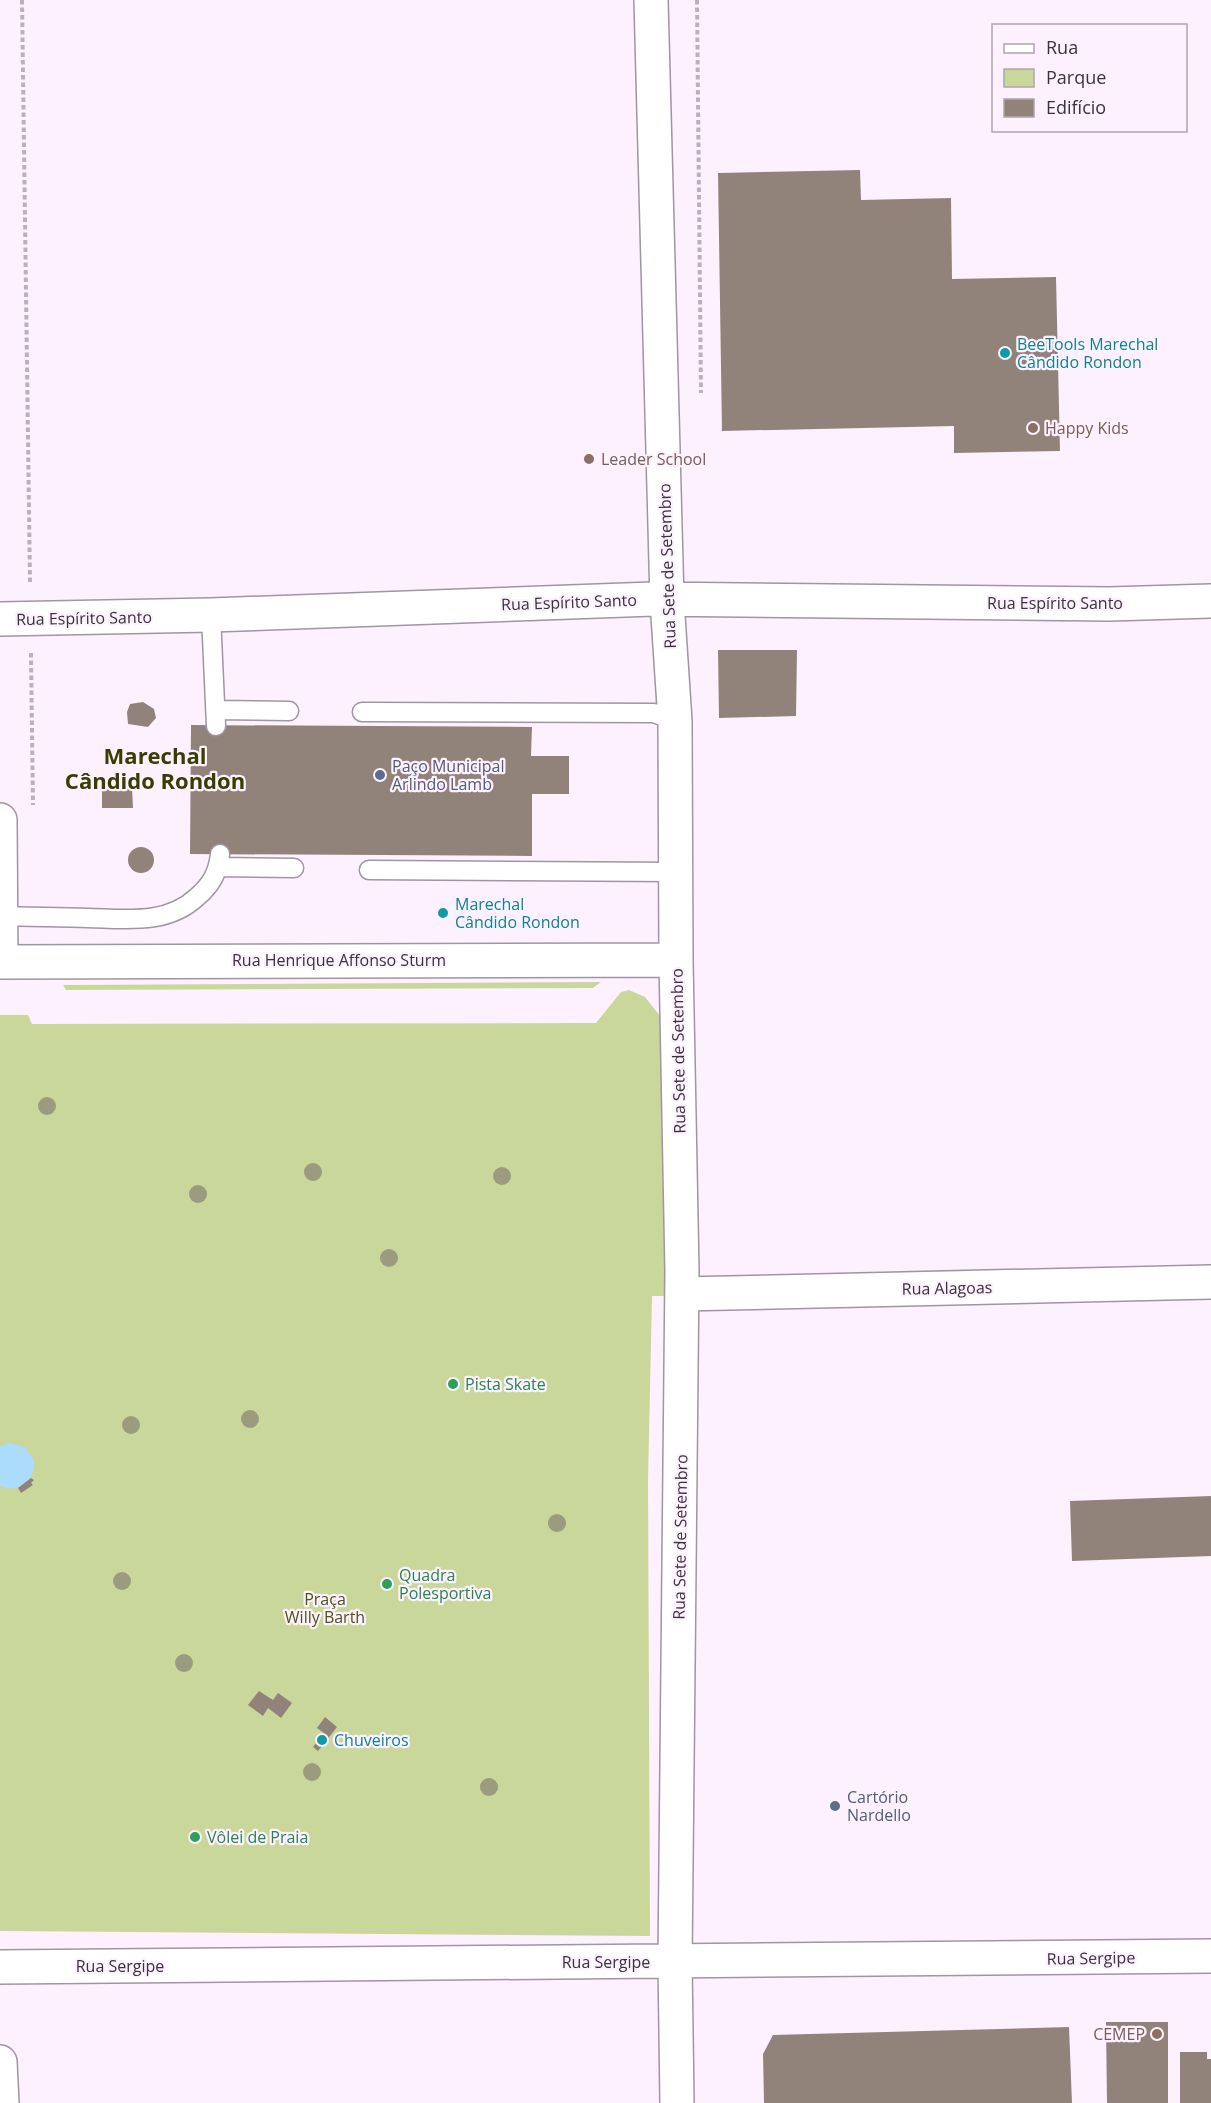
<svg xmlns="http://www.w3.org/2000/svg" width="1211" height="2103" viewBox="0 0 1211 2103" font-family="'Open Sans',sans-serif">
	<style>
		.green { fill: #cad79b }
		.water { fill: #abdcfb }
		.building { fill: #92837a }
		.lines { fill: none; stroke-linecap: round; stroke-linejoin: round }
		.service-casing { stroke: #a095a2; stroke-width: 21 }
		.minor-casing { stroke: #a095a2; stroke-width: 36 }
		.path { stroke: #bab1bc; stroke-width: 4; stroke-dasharray: 4.5 3; stroke-linecap: butt }
		.service { stroke: #fff; stroke-width: 18 }
		.minor { stroke: #fff; stroke-width: 33 }
		.tree { fill: #9b9b80 }
		.culture-dot { fill: #0f9aa8; stroke: #fdf1ff; stroke-width: 2 }
		.education-dot { fill: #8d6e63; stroke: #fdf1ff; stroke-width: 2 }
		.service-dot { fill: #5c6f8a; stroke: #fdf1ff; stroke-width: 2 }
		.leisure-dot { fill: #2e9e5b; stroke: #fdf1ff; stroke-width: 2 }
		.labels { text-anchor: middle; stroke-width: 4.5; stroke-linejoin: round; paint-order: stroke }
		.culture-label { font-size: 16px; fill: #0d838f; stroke: #fdf1ff; text-anchor: start }
		.education-label { font-size: 16px; fill: #785e54; stroke: #fdf1ff; text-anchor: start }
		.street-label { font-size: 16px; fill: #383439; stroke: #fdf1ff }
		.service-label { font-size: 16px; fill: #4e5e75; stroke: #fdf1ff; text-anchor: start }
		.leisure-label { font-size: 16px; fill: #27864d; stroke: #fdf1ff; text-anchor: start }
		.park-label { font-size: 16px; fill: #4b5519; stroke: #fdf1ff }
		.district-label { font-size: 22px; font-weight: bold; fill: #393e00; stroke: #fdf1ff }
	</style>
	<rect width="100%" height="100%" fill="#fdf1ff"/>
	<!-- green -->
	<path class="green" d="M601 982 593 988 66 990 63 985Z
		M629 990 645 997 668 1026 671 1069 661 1078 665 1296H652L648 1481 650 1936 0 1931V1015H28L32 1024 596 1023 621 992Z"/>
	<!-- water -->
	<path class="water" d="M10 1443 25 1447 34 1461C35 1481 20 1494 0 1486V1446Z"/>
	<!-- building -->
	<path class="building" d="M860 170 861 200 951 198 952 279 1056 277 1060 451 954 453V426L722 431 718 173Z
		M718 650H797L796 716 719 718Z
		M143 702 154 709 156 718 148 727 128 724 127 712 130 704Z
		M191 725 532 727 531 756H569V794H532V856L190 854Z
		M132 787 133 808H102V789Z
		M128 860a13 13 0 1 1 26 0a13 13 0 1 1-26 0Z
		M31 1478 34 1480 31 1483 33 1485 21 1493 18 1488Z
		M1211 1496V1556L1072 1561 1070 1501Z
		M259 1691 273 1700 278 1693 292 1703 281 1718 268 1708 263 1716 248 1705Z
		M325 1717 337 1727 318 1751 313 1747 324 1733 317 1728Z
		M1106 2022H1168V2103H1107Z
		M1069 2027 1072 2103H764L763 2054 773 2035Z
		M1180 2052H1207V2059H1211V2103H1180Z"/>
	<g class="lines">
		<!-- service casing -->
		<g class="service-casing">
			<path id="service" d="M211 615 216 726
				M216 710 289 711
				M362 712 654 713 675 721
				M218 867 294 868
				M369 870 676 872
				M1 916C30 917 59 917 88 918 127 919 167 925 197 897 211 885 218 873 220 854"/>
		</g>
		<!-- minor casing -->
		<g class="minor-casing">
			<path id="minor" d="M651 0 667 601 675 721 676 960 682 1271 675 1962 677 2103
				M0 619 211 615 653 599 1110 604 1211 601
				M0 820 1 962 676 960
				M682 1294 1211 1282
				M0 1967 1211 1956
				M0 2062 2 2103"/>
		</g>
		<!-- path -->
		<path class="path" d="M22 0 30 583
			M697 0 701 393
			M31 653 33 805"/>
		<!-- service -->
		<use href="#service" class="service"/>
		<!-- minor -->
		<use href="#minor" class="minor"/>
	</g>
	<!-- trees -->
	<g class="tree">
		<circle cx="47" cy="1106" r="9"/>
		<circle cx="313" cy="1172" r="9"/>
		<circle cx="502" cy="1176" r="9"/>
		<circle cx="198" cy="1194" r="9"/>
		<circle cx="389" cy="1258" r="9"/>
		<circle cx="250" cy="1419" r="9"/>
		<circle cx="131" cy="1425" r="9"/>
		<circle cx="557" cy="1523" r="9"/>
		<circle cx="122" cy="1581" r="9"/>
		<circle cx="184" cy="1663" r="9"/>
		<circle cx="312" cy="1772" r="9"/>
		<circle cx="489" cy="1787" r="9"/>
	</g>
	<!-- markers -->
	<g class="culture-dot">
		<circle cx="1005" cy="353" r="6"/>
		<circle cx="443" cy="913" r="6"/>
		<circle cx="322" cy="1740" r="6"/>
	</g>
	<g class="education-dot">
		<circle cx="1033" cy="428" r="6"/>
		<circle cx="589" cy="459" r="6"/>
		<circle cx="1157" cy="2034" r="6"/>
	</g>
	<g class="service-dot">
		<circle cx="380" cy="775" r="6"/>
		<circle cx="835" cy="1806" r="6"/>
	</g>
	<g class="leisure-dot">
		<circle cx="453" cy="1384" r="6"/>
		<circle cx="387" cy="1584" r="6"/>
		<circle cx="195" cy="1837" r="6"/>
	</g>
	<g class="labels">
		<!-- culture labels -->
		<g class="culture-label">
			<text x="1017" y="350">BeeTools Marechal<tspan x="1017" dy="18">Cândido Rondon</tspan></text>
			<text x="455" y="910">Marechal<tspan x="455" dy="18">Cândido Rondon</tspan></text>
			<text x="334" y="1746">Chuveiros</text>
		</g>
		<!-- education labels -->
		<g class="education-label">
			<text x="1045" y="434">Happy Kids</text>
			<text x="601" y="465">Leader School</text>
			<text x="1145" y="2040" text-anchor="end">CEMEP</text>
		</g>
		<!-- street labels -->
		<g class="street-label">
			<text transform="translate(667 566) rotate(-92)" y="6">Rua Sete de Setembro</text>
			<text transform="translate(569 602) rotate(-2)" y="6">Rua Espírito Santo</text>
			<text x="1055" y="609">Rua Espírito Santo</text>
			<text transform="translate(84 618) rotate(-1)" y="6">Rua Espírito Santo</text>
			<text x="339" y="966">Rua Henrique Affonso Sturm</text>
			<text transform="translate(678 1051) rotate(-91)" y="6">Rua Sete de Setembro</text>
			<text transform="translate(947 1288) rotate(-1)" y="6">Rua Alagoas</text>
			<text transform="translate(680 1537) rotate(-89)" y="6">Rua Sete de Setembro</text>
			<text transform="translate(1091 1958) rotate(-1)" y="6">Rua Sergipe</text>
			<text x="606" y="1968">Rua Sergipe</text>
			<text x="120" y="1972">Rua Sergipe</text>
		</g>
		<!-- service labels -->
		<g class="service-label">
			<text x="392" y="772">Paço Municipal<tspan x="392" dy="18">Arlindo Lamb</tspan></text>
			<text x="847" y="1803">Cartório<tspan x="847" dy="18">Nardello</tspan></text>
		</g>
		<!-- leisure labels -->
		<g class="leisure-label">
			<text x="465" y="1390">Pista Skate</text>
			<text x="399" y="1581">Quadra<tspan x="399" dy="18">Polesportiva</tspan></text>
			<text x="207" y="1843">Vôlei de Praia</text>
		</g>
		<!-- park labels -->
		<g class="park-label">
			<text x="325" y="1605">Praça<tspan x="325" dy="18">Willy Barth</tspan></text>
		</g>
		<!-- district labels -->
		<g class="district-label">
			<text x="155" y="764">Marechal<tspan x="155" dy="25">Cândido Rondon</tspan></text>
		</g>
	</g>
	<!-- legend -->
	<rect x="992" y="24" width="195" height="108" fill="#fdf1ff" stroke="#aea5b0" stroke-width="1.5"/>
	<rect x="1004" y="44" width="30" height="9" fill="#ffffff" stroke="#aea5b0" stroke-width="1.5"/>
	<text x="1046" y="54" font-size="18" fill="#383439">Rua</text>
	<rect x="1004" y="69" width="30" height="18" fill="#cad79b" stroke="#aea5b0" stroke-width="1.5"/>
	<text x="1046" y="84" font-size="18" fill="#383439">Parque</text>
	<rect x="1004" y="99" width="30" height="18" fill="#92837a" stroke="#aea5b0" stroke-width="1.5"/>
	<text x="1046" y="114" font-size="18" fill="#383439">Edifício</text>
</svg>
